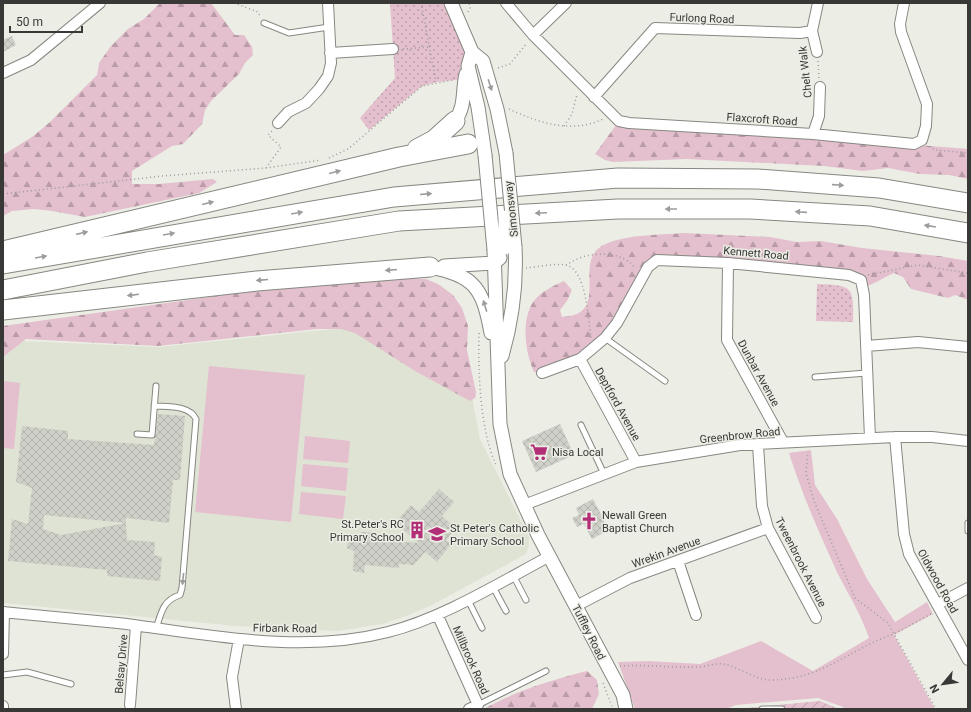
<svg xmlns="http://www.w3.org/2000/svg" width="971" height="712" viewBox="0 0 971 712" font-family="Roboto,sans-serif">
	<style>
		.built { fill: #dfe3d4 }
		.grass { fill: url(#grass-dots) }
		.forest { fill: url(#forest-firs) }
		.park { fill: #e4bfce }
		.garden { fill: url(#garden-furrows) }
		.building { fill: url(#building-cross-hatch) }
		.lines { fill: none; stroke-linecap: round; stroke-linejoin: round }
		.service-casing { stroke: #868881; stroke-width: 7 }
		.minor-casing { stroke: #868881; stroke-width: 12 }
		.tertiary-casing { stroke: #868881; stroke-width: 15 }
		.motorway-casing { stroke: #868881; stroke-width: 21 }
		.path { stroke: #9a9b95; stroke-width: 1.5; stroke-dasharray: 1 3; stroke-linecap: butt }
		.service { stroke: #fff; stroke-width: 5 }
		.minor { stroke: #fff; stroke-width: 10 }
		.tertiary { stroke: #fff; stroke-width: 13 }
		.motorway { stroke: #fff; stroke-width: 19 }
		.tertiary-bridge-casing { stroke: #868881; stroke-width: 15; stroke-linecap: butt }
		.tertiary-bridge { stroke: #fff; stroke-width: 13 }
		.oneway { fill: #9c9c9a }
		.labels { text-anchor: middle; stroke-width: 3; stroke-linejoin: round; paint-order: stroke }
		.street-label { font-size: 11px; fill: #383936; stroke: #eceee6 }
		.poi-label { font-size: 11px; fill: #383936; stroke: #eceee6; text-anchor: start }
	</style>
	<defs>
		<pattern id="grass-dots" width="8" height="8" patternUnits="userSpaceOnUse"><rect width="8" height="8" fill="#e4bfce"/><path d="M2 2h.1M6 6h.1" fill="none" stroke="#ba9ca8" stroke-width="1.8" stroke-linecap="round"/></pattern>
		<pattern id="forest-firs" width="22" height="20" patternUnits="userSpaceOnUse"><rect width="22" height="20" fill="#e4bfce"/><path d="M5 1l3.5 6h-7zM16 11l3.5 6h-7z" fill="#ba9ca8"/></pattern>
		<pattern id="garden-furrows" width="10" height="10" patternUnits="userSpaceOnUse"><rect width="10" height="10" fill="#e4bfce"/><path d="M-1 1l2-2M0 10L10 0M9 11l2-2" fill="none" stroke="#ba9ca8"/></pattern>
		<pattern id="building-cross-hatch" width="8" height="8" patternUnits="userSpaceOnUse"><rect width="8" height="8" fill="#cfd1c9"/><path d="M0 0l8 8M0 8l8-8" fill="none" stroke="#b2b4ad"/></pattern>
	</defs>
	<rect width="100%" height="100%" fill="#eceee6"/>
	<!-- built -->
	<path class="built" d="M352 327 470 386 480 439 529 537V546L526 554 432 605 409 615 383 624 337 631 235 626 3 603V357L23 341 159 347Z"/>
	<!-- grass -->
	<path class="grass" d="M390 3H451L472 52 465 79 436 82 422 86 369 130 360 118 395 78Z
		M817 284C853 285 854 287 853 322L816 321Z"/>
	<!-- forest -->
	<path class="forest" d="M160 3H211L235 35H244L252 47 253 55 245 63 239 74 211 101 205 110 202 124 183 144 172 146 132 171V184H159L213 179 217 182 199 193 85 217 52 211 34 209 12 211 3 216V155L32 137 50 122 97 75 99 63 111 46 128 29 144 19Z
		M619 121 968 149V179L949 175 920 174 888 168 863 171 824 166 687 159 613 162 605 160 595 154Z
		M684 233 770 237 797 242 821 241 862 248 939 256 968 261V300L955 295 948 298 911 289 903 277 894 273C882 278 874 285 862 287L861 280 657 260 617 323 580 359 542 373 534 372C525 352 521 321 533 302 540 292 553 286 564 281L572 290 567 301 560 310 562 317C610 315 575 266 599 248 617 234 662 235 684 233Z
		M396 278 426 279 438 284 453 295 462 308 468 326 467 350 476 392 475 398 470 401 415 371 355 333 341 329H317L158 346 26 339 3 357V326L238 293Z
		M587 671 597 680 599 694 592 709H484C515 691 552 680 587 671Z"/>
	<!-- park -->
	<path class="park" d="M209 366 305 375 291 522 195 512Z
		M3 381 20 383 14 449 3 448Z
		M305 436 350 441 348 463 303 459Z
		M811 450 815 485 837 519 867 579 895 622 927 602 933 614 894 635 935 709H843V707L818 698 736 705 726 709H635L618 662 648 661 700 664 761 641 813 671 869 638C861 614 848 594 837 572 819 533 802 494 789 453Z
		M303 464 348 468 346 491 301 486Z
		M301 492 346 496 343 519 299 514Z"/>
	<!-- garden -->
	<path class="garden" d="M820 701 839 709H736Z"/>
	<!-- building -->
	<path class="building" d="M12 36 16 45 3 52V40Z
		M158 414 185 416 180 480H173L169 523 126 518V523L44 515 43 529 61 535 126 523 127 540 155 542 154 555 162 557 160 581 107 576V570L8 561 12 519 28 524 32 488 16 482 22 426 68 431V439L154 445Z
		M560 424 574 455 536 472 522 441Z
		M439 489 454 502 442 516 456 528 446 540 451 544 437 562 425 552 414 565 399 564V568L365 565 364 573 353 571 354 551 347 548 348 536 361 537V532H376V537H379V540L419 543 395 523 411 505 419 512Z
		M593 499 609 530 592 539 584 524 577 527 572 518 579 515 576 508Z"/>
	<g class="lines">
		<!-- service casing -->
		<g class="service-casing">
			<path id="service" d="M264 23 289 33 329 27
				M605 338 665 381
				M815 377 867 373
				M154 406C168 407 189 405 196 419L182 588 180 595C163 600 161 613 156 629
				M581 425 604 474
				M137 434 152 435 156 386
				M968 523V531
				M513 575 526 600
				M493 587 506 611
				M468 600 482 628
				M3 675 27 672 71 684
				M478 705 546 671
				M762 709H782"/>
		</g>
		<!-- minor casing -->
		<g class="minor-casing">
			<path id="minor" d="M506 3 533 35 619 121 629 123 813 134 914 144 922 140 926 126 927 104 901 32 900 24 904 3
				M812 31 817 52
				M533 35 566 3
				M330 53 393 49
				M3 73 31 60 100 3
				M594 97 655 28 800 33 812 31 818 3
				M278 123 288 112 306 103 319 89 328 76 331 63 328 3
				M813 134 819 116 820 87
				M728 263 727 340 783 442
				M866 346 918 342 968 347
				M580 359 636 462
				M542 373 580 359 605 338 617 323 648 267 657 260 728 263 849 275 861 280 864 295 870 438
				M895 437 904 534 909 554 968 660
				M758 445 762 506 768 528 816 618
				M524 505 636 462 740 445 895 437H932L968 441
				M678 561 696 615
				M938 604 968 588
				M576 606 630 578 768 528
				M3 612C41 616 79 619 118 623 206 634 300 655 388 632 443 618 499 583 550 556
				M438 616 478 705 469 709
				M3 654 4 612
				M130 705 136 626
				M3 706V709
				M236 709 232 677 239 639"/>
		</g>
		<!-- tertiary casing -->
		<g class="tertiary-casing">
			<path id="tertiary" d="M451 3 472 52 483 61 497 109 506 153
				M472 52 468 66 478 107 485 155
				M455 121C466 106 462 90 466 74
				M494 250 500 424 510 474 538 535 623 695 626 709
				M444 266 494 263 500 258
				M430 267C475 275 483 289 491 333
				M502 356C512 321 517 284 515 247"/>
		</g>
		<!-- motorway casing -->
		<g class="motorway-casing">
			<path id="motorway" d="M417 149 434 140 455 121
				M3 251 399 157 468 144
				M3 264 394 197 618 178 758 179 879 188 968 203
				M3 290 147 262 399 221 618 209H750L870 216 968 233
				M3 310 257 281 430 267"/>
		</g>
		<!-- path -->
		<path class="path" d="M234 3 258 12 260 16
			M421 3 436 82
			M468 12 470 8 469 3
			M403 49 429 47
			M818 61 819 78
			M498 68 510 64 527 43
			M509 109C539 123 572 134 603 119
			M564 126 572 114 577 94
			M929 147 936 150 968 153
			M329 158 348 149 422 86 453 80
			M266 168 281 147 268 135 272 131
			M3 194 162 176 266 168 321 160
			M566 265C572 262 579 257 586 256 603 252 625 254 635 268
			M526 268C537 267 557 263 566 265 587 270 588 320 591 338
			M868 275 917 265 968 273
			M479 333C478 372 480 430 496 465
			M931 614 894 634 936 709
			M620 666C646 664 671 668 696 667 705 667 715 663 723 664 740 667 756 681 772 680 824 679 849 649 894 634L888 623 855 598 814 501 806 473 808 452
			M603 683 613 709"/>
		<!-- service -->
		<use href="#service" class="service"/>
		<!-- minor -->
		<use href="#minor" class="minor"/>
		<!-- tertiary -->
		<use href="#tertiary" class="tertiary"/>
		<!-- motorway -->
		<use href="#motorway" class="motorway"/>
		<!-- tertiary-bridge casing -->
		<g class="tertiary-bridge-casing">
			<path id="tertiary-bridge" d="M506 153 515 247
				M485 155 494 250
				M505 217V248"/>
		</g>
		<!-- tertiary-bridge -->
		<use href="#tertiary-bridge" class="tertiary-bridge"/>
	</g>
	<!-- one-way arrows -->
	<defs><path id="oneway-solid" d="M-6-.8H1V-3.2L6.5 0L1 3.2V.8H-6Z"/></defs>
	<g class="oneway">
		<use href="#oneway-solid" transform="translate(490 85) rotate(72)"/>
		<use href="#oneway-solid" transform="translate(335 172) rotate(-14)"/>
		<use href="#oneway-solid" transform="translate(838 185) rotate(4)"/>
		<use href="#oneway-solid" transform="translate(426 194) rotate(-5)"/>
		<use href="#oneway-solid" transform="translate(208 203) rotate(-14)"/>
		<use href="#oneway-solid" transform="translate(671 209) rotate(-180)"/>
		<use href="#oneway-solid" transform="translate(801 212) rotate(-176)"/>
		<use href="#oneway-solid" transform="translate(297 213) rotate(-10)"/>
		<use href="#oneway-solid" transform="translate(541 213) rotate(177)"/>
		<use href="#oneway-solid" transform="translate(930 226) rotate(-171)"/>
		<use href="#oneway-solid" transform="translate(82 233) rotate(-13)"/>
		<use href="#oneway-solid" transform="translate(169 234) rotate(-10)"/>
		<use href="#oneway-solid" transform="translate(41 257) rotate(-10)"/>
		<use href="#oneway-solid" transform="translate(391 270) rotate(175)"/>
		<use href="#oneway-solid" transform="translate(262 280) rotate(175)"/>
		<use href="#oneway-solid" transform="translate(133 295) rotate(173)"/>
		<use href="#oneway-solid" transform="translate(485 306) rotate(-107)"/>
		<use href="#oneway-solid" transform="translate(183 579) rotate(96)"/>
	</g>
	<!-- icons -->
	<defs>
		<g id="supermarket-bare" transform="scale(1.38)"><path d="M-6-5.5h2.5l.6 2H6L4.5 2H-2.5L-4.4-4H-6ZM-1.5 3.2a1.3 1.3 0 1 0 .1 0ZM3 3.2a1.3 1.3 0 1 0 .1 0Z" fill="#b22f77" stroke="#eceee6" stroke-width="2.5" paint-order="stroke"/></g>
		<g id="church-bare" transform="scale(1.38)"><path d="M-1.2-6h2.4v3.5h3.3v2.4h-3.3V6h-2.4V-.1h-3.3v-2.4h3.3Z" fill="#b22f77" stroke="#eceee6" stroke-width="2.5" paint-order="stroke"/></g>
		<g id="building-bare" transform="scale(1.38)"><path d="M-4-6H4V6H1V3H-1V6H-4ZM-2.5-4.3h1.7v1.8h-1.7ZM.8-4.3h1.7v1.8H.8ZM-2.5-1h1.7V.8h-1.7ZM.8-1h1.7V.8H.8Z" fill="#b22f77" stroke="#eceee6" stroke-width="2.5" paint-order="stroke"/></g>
		<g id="school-bare" transform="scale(1.38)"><path d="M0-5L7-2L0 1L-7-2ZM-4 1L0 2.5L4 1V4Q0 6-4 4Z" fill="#b22f77" stroke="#eceee6" stroke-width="2.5" paint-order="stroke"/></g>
	</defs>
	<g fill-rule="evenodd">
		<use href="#supermarket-bare" x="539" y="452"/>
		<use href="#church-bare" x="589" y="521"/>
		<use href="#building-bare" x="417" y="530"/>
		<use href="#school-bare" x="437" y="534"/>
	</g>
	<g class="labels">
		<!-- street labels -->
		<g class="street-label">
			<text transform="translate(702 18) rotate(2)" y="4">Furlong Road</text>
			<text transform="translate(805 72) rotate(-96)" y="4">Chelt Walk</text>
			<text transform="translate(762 119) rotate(4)" y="4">Flaxcroft Road</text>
			<text transform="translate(511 209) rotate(-96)" y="4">Simonsway</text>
			<text transform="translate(756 253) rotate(5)" y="4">Kennett Road</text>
			<text transform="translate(759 373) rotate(61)" y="4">Dunbar Avenue</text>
			<text transform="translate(618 404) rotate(61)" y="4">Deptford Avenue</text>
			<text transform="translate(740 435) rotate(-6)" y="4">Greenbrow Road</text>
			<text transform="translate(666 552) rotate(-20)" y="4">Wrekin Avenue</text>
			<text transform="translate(801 562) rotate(63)" y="4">Tweenbrook Avenue</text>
			<text transform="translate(938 581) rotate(61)" y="4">Oldwood Road</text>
			<text transform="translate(285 628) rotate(1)" y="4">Firbank Road</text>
			<text transform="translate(589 632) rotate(63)" y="4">Tuffley Road</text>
			<text transform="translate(471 660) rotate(66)" y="4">Millbrook Road</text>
			<text transform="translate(121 664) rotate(-85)" y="4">Belsay Drive</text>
		</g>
		<!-- poi labels -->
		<g class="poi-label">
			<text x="552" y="456">Nisa Local</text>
			<text x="602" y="519">Newall Green<tspan x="602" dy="13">Baptist Church</tspan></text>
			<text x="404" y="528" text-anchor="end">St.Peter's RC<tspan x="404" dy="13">Primary School</tspan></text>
			<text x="450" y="532">St Peter's Catholic<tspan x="450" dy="13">Primary School</tspan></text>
		</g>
	</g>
	<!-- border -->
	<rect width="971" height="712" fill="none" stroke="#383936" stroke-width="8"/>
	<!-- north arrow -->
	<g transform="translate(943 684) rotate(241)" stroke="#eceee6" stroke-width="3" paint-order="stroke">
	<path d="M0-3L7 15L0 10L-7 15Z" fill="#383936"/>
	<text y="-6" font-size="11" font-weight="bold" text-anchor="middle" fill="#383936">N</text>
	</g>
	<!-- scale -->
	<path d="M10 26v6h72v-6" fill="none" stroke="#383936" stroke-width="2"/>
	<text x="16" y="26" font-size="12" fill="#383936" stroke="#eceee6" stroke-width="3" paint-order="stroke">50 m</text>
</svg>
